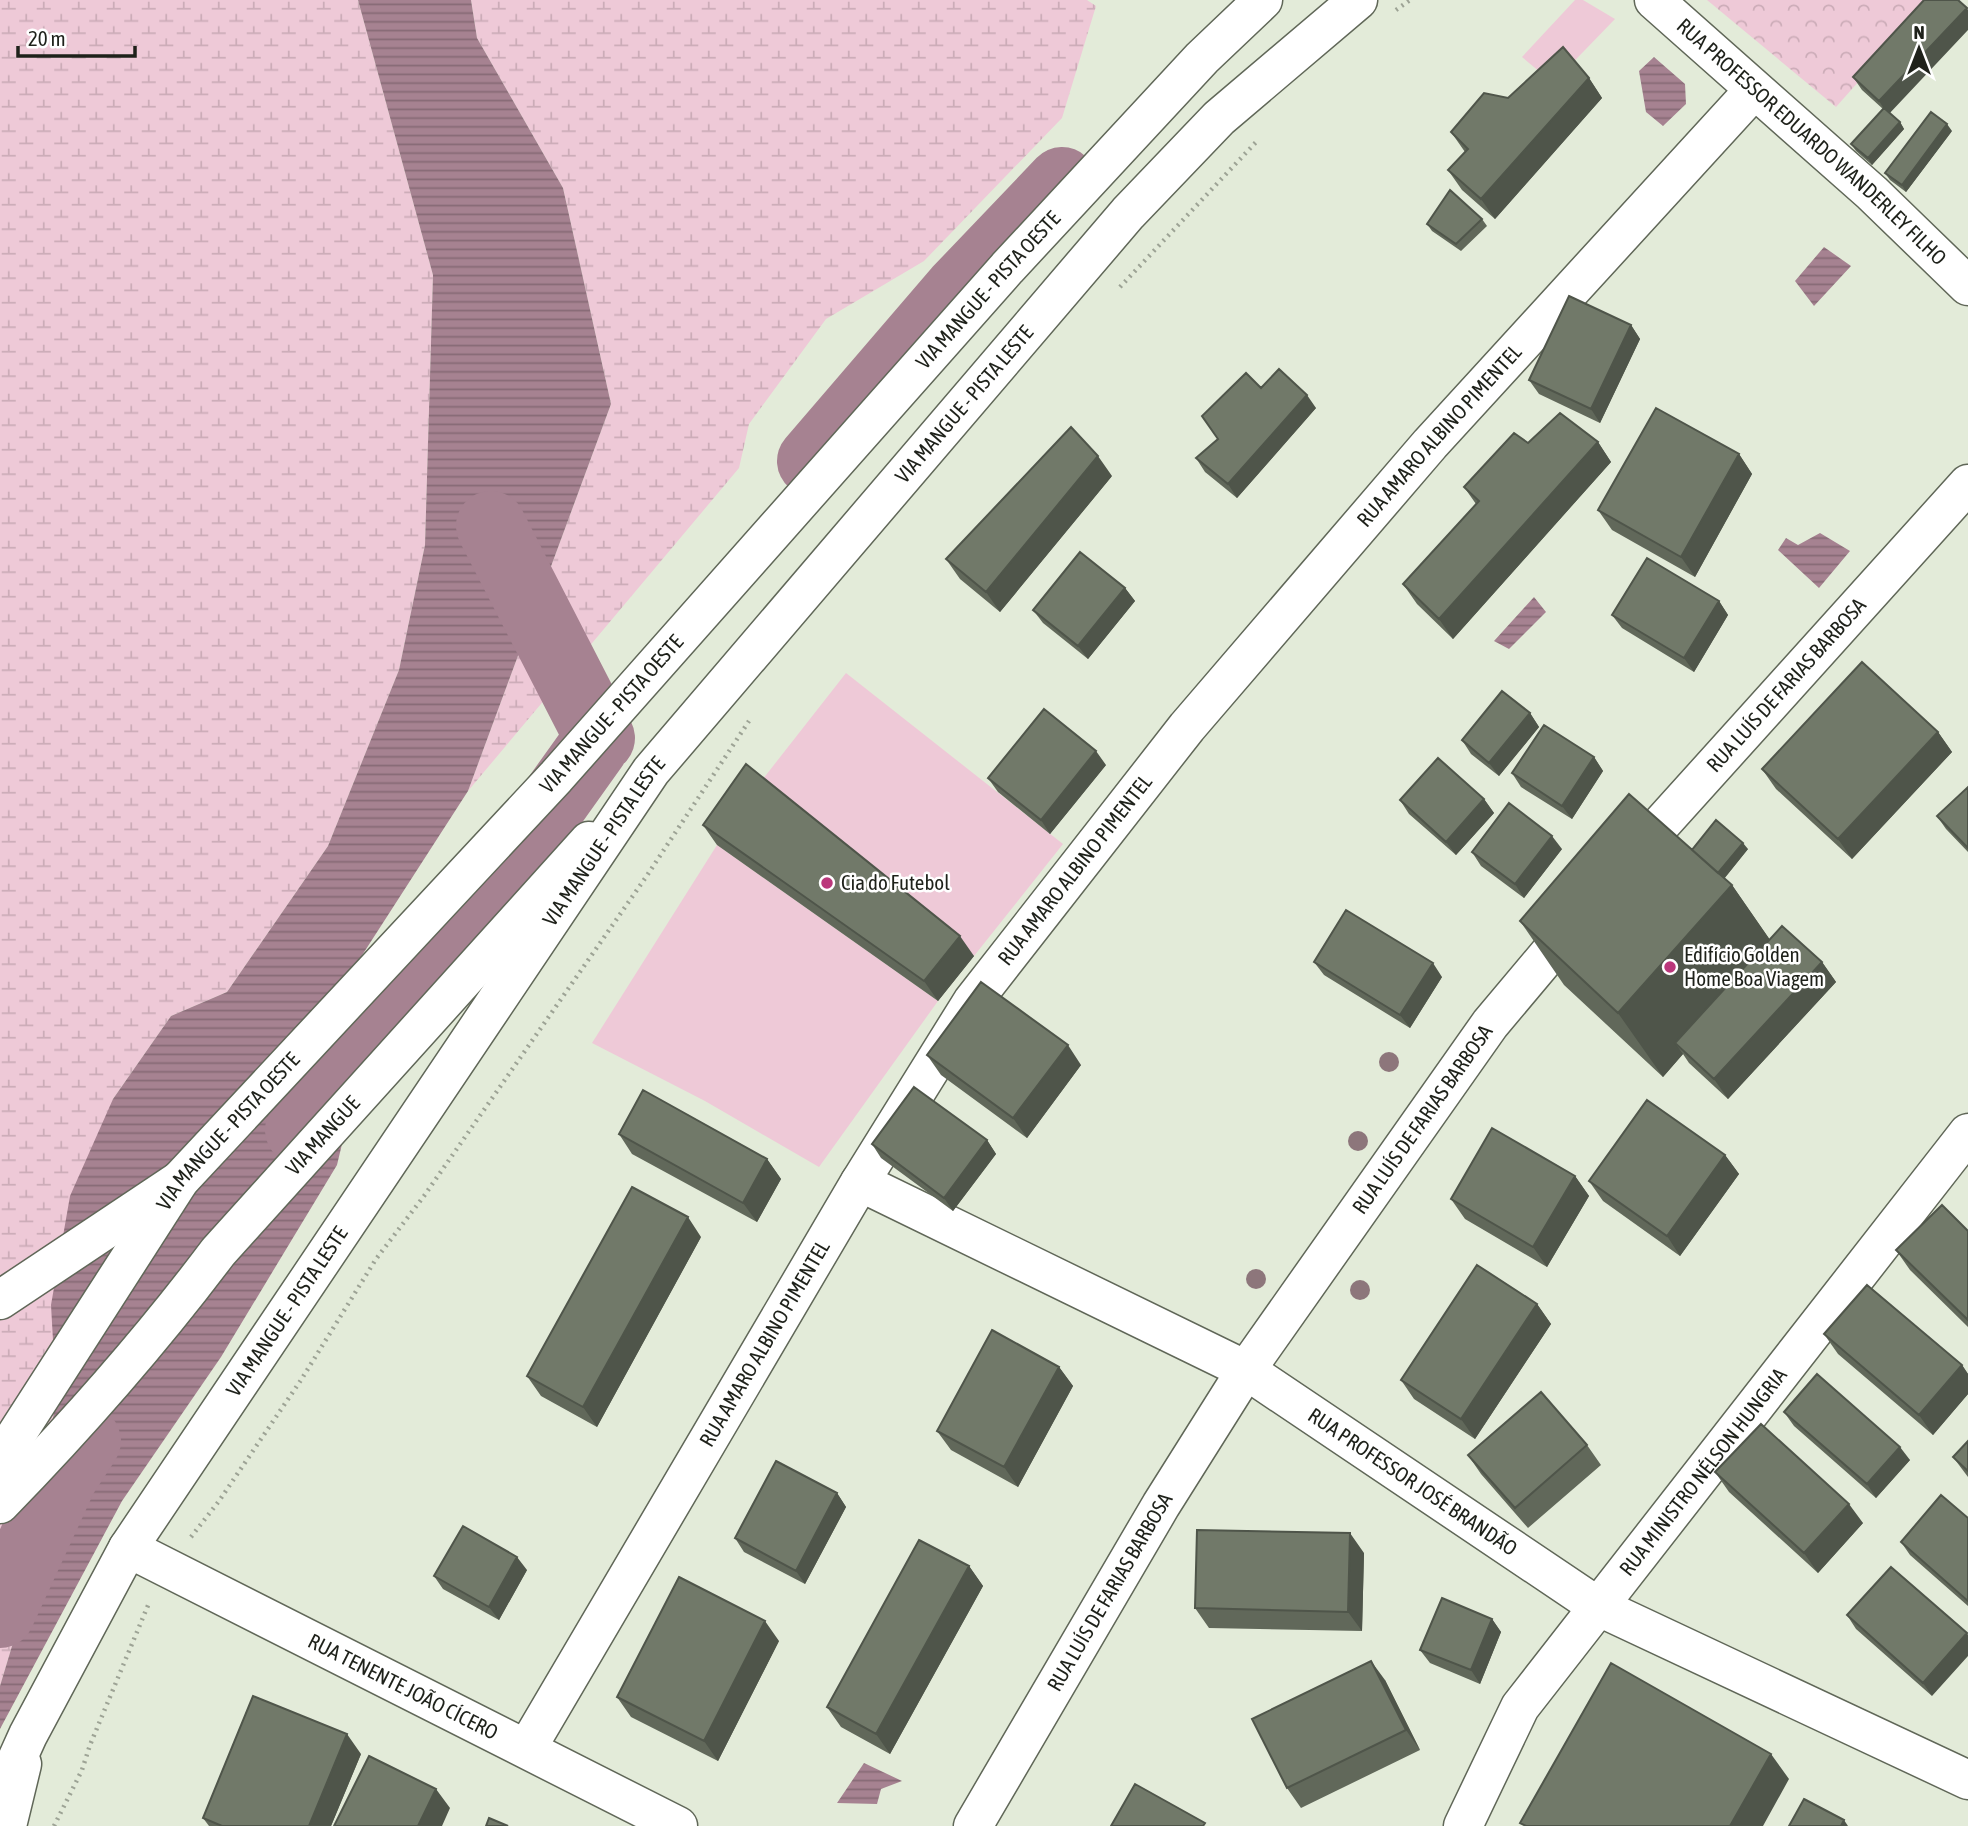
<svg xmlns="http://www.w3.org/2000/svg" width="1968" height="1826" viewBox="0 0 1968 1826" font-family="'Asap Condensed',sans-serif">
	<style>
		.green { fill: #eec9d7 }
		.forest { fill: url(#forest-crowns) }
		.wetland { fill: url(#wetland-marsh) }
		.water { fill: url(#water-rules) }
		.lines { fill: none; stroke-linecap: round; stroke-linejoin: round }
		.river { stroke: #a68291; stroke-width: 70 }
		.street-casing { stroke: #606758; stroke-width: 41 }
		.secondary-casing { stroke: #606758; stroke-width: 41 }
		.primary-casing { stroke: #606758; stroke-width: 41 }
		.path { stroke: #9da395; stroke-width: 4.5; stroke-dasharray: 2 5; stroke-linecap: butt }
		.street { stroke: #fff; stroke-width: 38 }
		.secondary { stroke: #fff; stroke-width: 38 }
		.primary { stroke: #fff; stroke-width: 38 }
		.tree { fill: #8d767b }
		.wall { fill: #61685a }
		.shaded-wall { fill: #4f554a }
		.building { fill: #717969; stroke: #4f554a; stroke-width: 2 }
		.poi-dot { fill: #bb377b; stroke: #fff; stroke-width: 2.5 }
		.labels { text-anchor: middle; stroke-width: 5; stroke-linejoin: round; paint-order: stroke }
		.street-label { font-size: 21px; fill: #1e211a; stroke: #fff }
		.poi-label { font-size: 21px; fill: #1e211a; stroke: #fff; text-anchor: start }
	</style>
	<defs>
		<pattern id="forest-crowns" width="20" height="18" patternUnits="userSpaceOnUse" patternTransform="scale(1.75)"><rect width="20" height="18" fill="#eec9d7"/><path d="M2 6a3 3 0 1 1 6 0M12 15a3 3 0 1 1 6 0" fill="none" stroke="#ccacb8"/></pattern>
		<pattern id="wetland-marsh" width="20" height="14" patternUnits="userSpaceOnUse" patternTransform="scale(1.75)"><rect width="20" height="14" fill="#eec9d7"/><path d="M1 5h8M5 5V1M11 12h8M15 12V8" fill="none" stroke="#ccacb8"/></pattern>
		<pattern id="water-rules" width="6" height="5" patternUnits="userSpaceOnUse" patternTransform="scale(1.75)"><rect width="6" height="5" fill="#a68291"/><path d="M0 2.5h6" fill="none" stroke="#876a76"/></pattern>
	</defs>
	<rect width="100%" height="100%" fill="#e3ebd9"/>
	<!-- green -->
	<path class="green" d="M1575 0H1583L1615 19 1553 83 1522 57Z
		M846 673 1063 844 974 956 759 784Z
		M717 845 938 1001 819 1167 705 1101 592 1043Z"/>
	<!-- forest -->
	<path class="forest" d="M1707 0H1931L1836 107Z"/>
	<!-- wetland -->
	<path class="wetland" d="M0 0H358L433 275 425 545 399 670 328 846 227 992 171 1016 113 1099 56 1394 34 1573 0 1686Z
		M471 0H1087L1096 6 1062 118 924 261 826 319 749 424 739 468 468 791 611 404 563 188 477 38Z"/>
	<!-- water -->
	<path class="water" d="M358 0H471L477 38 563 188 611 404 468 791 310 1036 385 964 337 1165 221 1357 122 1501 0 1729V1686L34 1573 56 1394 51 1305 70 1196 113 1099 171 1016 227 992 328 846 399 670 425 545 433 275Z
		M1654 57 1685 84 1686 104 1663 126 1646 112 1639 71Z
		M1824 247 1851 266 1814 306 1795 281Z
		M1820 533 1850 551 1819 588 1778 550 1786 538 1798 545Z
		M1534 597 1546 612 1509 649 1494 641Z
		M864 1763 902 1781 881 1789 877 1804 837 1803Z"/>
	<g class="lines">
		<!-- river -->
		<path class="river" d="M812 461 958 291 1062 182
			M491 526 600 738
			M300 1130 409 1005 593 747
			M0 1613 63 1476 86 1441"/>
		<!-- street casing -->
		<g class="street-casing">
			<g id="street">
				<path id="s1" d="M1654 0 1872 193 1968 286"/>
				<path id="s2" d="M1627 862 1968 484"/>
				<path id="s3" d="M860 1182 1246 1370 1597 1606 1968 1780"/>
				<path id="s4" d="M128 1548 678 1826"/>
				<path id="s5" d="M527 1748 860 1182 972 1002 1187 727 1430 444 1754 90"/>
				<path id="s6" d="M973 1826 1161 1505 1246 1370 1490 1024 1579 918"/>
				<path id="s7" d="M1463 1826 1520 1707 1968 1133"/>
			</g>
		</g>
		<!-- secondary casing -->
		<g class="secondary-casing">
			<g id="secondary">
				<path d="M0 1300 180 1180"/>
				<path id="s8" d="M0 1504C78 1424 151 1341 218 1252L589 841"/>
				<path d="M7 1826 22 1764"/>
			</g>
		</g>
		<!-- primary casing -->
		<g class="primary-casing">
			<g id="primary">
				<path id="s9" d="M0 1460 180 1180 556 777 1007 268 1202 58 1263 0"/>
				<path id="s10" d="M0 1797 28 1735 128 1548 651 771 1128 213 1219 118 1358 0"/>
			</g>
		</g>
		<!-- path -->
		<path class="path" d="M1396 10 1410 0
			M1120 287 1258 140
			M191 1537 219 1501 301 1380 376 1259 424 1196 646 877 749 721
			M54 1826 82 1770 90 1745 149 1603"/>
		<!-- street -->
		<use href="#street" class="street"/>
		<!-- secondary -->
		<use href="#secondary" class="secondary"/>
		<!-- primary -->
		<use href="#primary" class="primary"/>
	</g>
	<!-- trees -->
	<g class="tree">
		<circle cx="1389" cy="1062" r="10"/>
		<circle cx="1358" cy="1141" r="10"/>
		<circle cx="1256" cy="1279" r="10"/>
		<circle cx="1360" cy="1290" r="10"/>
	</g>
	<!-- wall -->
	<path class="wall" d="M1924 0 1890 113 1900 122 1904 129 1872 165 1856 151 1851 144 1883 109 1862 90 1853 77Z
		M1589 78 1602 98 1495 219 1462 190 1448 170 1465 152 1451 132 1508 98Z
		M1952 131 1906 192 1890 180 1885 173Z
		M1482 219 1487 226 1461 251 1432 231 1427 224Z
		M1631 325 1640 339 1600 423 1539 394 1529 380Z
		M1261 388 1316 408 1237 498 1205 472 1196 458 1218 439Z
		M1598 442 1611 462 1453 639 1417 604 1403 584 1476 504 1464 487 1528 443Z
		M1739 454 1752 474 1695 577 1612 530 1598 510Z
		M1112 476 1000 612 960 579 946 559Z
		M1125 588 1135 601 1088 659 1043 623 1033 610Z
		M1719 601 1728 615 1694 672 1622 628 1612 615Z
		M1530 713 1539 727 1499 776 1471 754 1462 740Z
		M1938 732 1952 752 1852 859 1776 789 1762 769Z
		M1594 757 1603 771 1572 819 1521 787 1512 773Z
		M1106 765 1050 834 998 792 988 778Z
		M1968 787V852L1946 829 1937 816Z
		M1484 799 1494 813 1456 855 1409 814 1400 800Z
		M703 825 974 956 938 1001 717 845Z
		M1562 849 1524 898 1481 866 1472 852Z
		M1748 849 1724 879 1732 885 1770 940 1822 962 1836 982 1728 1099 1689 1063 1683 1054 1663 1077 1564 985 1520 921 1692 850Z
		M1314 962 1442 977 1410 1028 1324 975Z
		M927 1055 1081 1065 1027 1138 941 1075Z
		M619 1134 767 1159 781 1179 757 1222 632 1154Z
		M987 1140 996 1154 953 1211 881 1158 872 1144Z
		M1725 1155 1739 1174 1680 1256 1603 1201 1589 1181Z
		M1575 1176 1589 1196 1547 1267 1465 1219 1451 1199Z
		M1968 1231V1327L1910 1270 1896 1250Z
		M701 1237 597 1427 541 1396 527 1376Z
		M1537 1304 1551 1324 1475 1439 1414 1399 1401 1380Z
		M1824 1334 1962 1365 1968 1374V1394L1933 1435 1838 1354Z
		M1059 1367 1073 1386 1018 1487 951 1450 937 1431Z
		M1784 1412 1910 1460 1876 1498 1794 1426Z
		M1968 1441V1477L1953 1457Z
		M1587 1445 1601 1465 1528 1528 1481 1474 1468 1455Z
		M1715 1472 1863 1523 1818 1573 1729 1492Z
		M837 1493 846 1507 805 1584 744 1552 735 1538Z
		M1968 1518V1606L1910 1555 1901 1542Z
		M1364 1553 1362 1631 1209 1628 1195 1608Z
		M969 1566 983 1586 890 1754 841 1727 827 1707Z
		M1891 1567 1932 1696 1856 1629 1847 1615Z
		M527 1570 499 1620 443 1589 434 1576Z
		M1492 1619 1501 1632 1480 1684 1430 1663 1420 1650Z
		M779 1641 718 1761 631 1717 617 1697Z
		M1385 1680 1420 1750 1301 1808 1287 1788Z
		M361 1754 331 1826H209L203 1818Z"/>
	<!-- shaded-wall -->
	<path class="shaded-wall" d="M1967 8 1968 10V30L1888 115 1879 101Z
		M1589 78 1602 98 1495 219 1481 199Z
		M1900 122 1904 129 1872 165 1868 158Z
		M1947 124 1952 131 1906 192 1902 185Z
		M1631 325 1640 339 1600 423 1591 409Z
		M1307 395 1316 408 1237 498 1228 484Z
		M1598 442 1611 462 1453 639 1439 619Z
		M1739 454 1752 474 1695 577 1681 557Z
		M1098 456 1112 476 1000 612 986 592Z
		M1125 588 1135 601 1088 659 1078 646Z
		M1719 601 1728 615 1694 672 1684 658Z
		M1530 713 1539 727 1499 776 1489 763Z
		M1938 732 1952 752 1852 859 1838 839Z
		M1096 751 1106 765 1050 834 1041 820Z
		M1594 757 1603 771 1572 819 1562 806Z
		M1484 799 1494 813 1456 855 1446 842Z
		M1552 836 1562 849 1524 898 1515 884Z
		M1743 843 1748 849 1718 886 1714 879Z
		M1732 885 1777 950 1675 1043 1683 1054 1663 1077 1618 1013Z
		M960 936 974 956 938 1001 924 981Z
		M1822 962 1836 982 1728 1099 1714 1079Z
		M1433 963 1442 977 1410 1028 1400 1015Z
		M1068 1045 1081 1065 1027 1138 1013 1118Z
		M987 1140 996 1154 953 1211 944 1198Z
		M1725 1155 1739 1174 1680 1256 1667 1236Z
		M767 1159 781 1179 757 1222 743 1203Z
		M1575 1176 1589 1196 1547 1267 1533 1247Z
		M688 1217 701 1237 597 1427 583 1407Z
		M1537 1304 1551 1324 1475 1439 1461 1419Z
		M1962 1365 1968 1374V1394L1933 1435 1919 1415Z
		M1059 1367 1073 1386 1018 1487 1004 1467Z
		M1900 1447 1910 1460 1876 1498 1867 1484Z
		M837 1493 846 1507 805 1584 796 1571Z
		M1849 1504 1863 1523 1818 1573 1804 1553Z
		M1350 1533 1364 1553 1362 1631 1348 1612Z
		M517 1557 527 1570 499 1620 489 1607Z
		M969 1566 983 1586 890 1754 876 1734Z
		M1492 1619 1501 1632 1480 1684 1471 1670Z
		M765 1621 779 1641 718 1761 704 1741Z
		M1967 1633 1968 1635V1656L1932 1696 1923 1683Z
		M1371 1661 1385 1680 1420 1750 1406 1730Z
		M347 1734 361 1754 331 1826H309Z
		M1771 1754 1789 1779 1763 1826H1730Z
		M436 1789 450 1808 442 1826H418Z
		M1844 1820 1848 1826H1841Z"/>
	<!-- building -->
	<path class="building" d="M1924 0H1958L1967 8 1879 101 1853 77Z
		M1563 47 1589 78 1481 199 1448 170 1468 149 1451 132 1484 93 1508 98Z
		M1884 108 1900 122 1868 158 1851 144Z
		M1931 112 1947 124 1902 185 1885 173Z
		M1450 190 1482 219 1456 244 1427 224Z
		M1569 296 1631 325 1591 409 1529 380Z
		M1279 369 1307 395 1228 484 1196 458 1218 439 1202 416 1246 373 1261 388Z
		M1656 408 1739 454 1681 557 1598 510Z
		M1560 413 1598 442 1439 619 1403 584 1479 501 1464 487 1514 433 1528 443Z
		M1071 427 1098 456 986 592 946 559Z
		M1080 552 1125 588 1078 646 1033 610Z
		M1647 558 1719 601 1684 658 1612 615Z
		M1862 662 1938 732 1838 839 1762 769Z
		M1502 691 1530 713 1489 763 1462 740Z
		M1044 709 1096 751 1041 820 988 778Z
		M1544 725 1594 757 1562 806 1512 773Z
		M1438 758 1484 799 1446 842 1400 800Z
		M746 764 960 936 924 981 703 825Z
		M1968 787V848L1937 816Z
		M1629 794 1732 885 1618 1013 1520 921Z
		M1509 803 1552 836 1515 884 1472 852Z
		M1716 820 1743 843 1718 873 1692 850Z
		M1346 910 1433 963 1400 1015 1314 962Z
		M1782 926 1822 962 1714 1079 1675 1043Z
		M981 982 1068 1045 1013 1118 927 1055Z
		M914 1087 987 1140 944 1198 872 1144Z
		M643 1090 767 1159 743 1203 619 1134Z
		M1647 1100 1725 1155 1667 1236 1589 1181Z
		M1492 1128 1575 1176 1533 1247 1451 1199Z
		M632 1187 688 1217 583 1407 527 1376Z
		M1942 1205 1968 1231V1320L1896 1250Z
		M1477 1265 1537 1304 1461 1419 1401 1380Z
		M1867 1285 1962 1365 1919 1415 1824 1334Z
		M992 1330 1059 1367 1004 1467 937 1431Z
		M1817 1374 1900 1447 1867 1484 1784 1412Z
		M1541 1392 1587 1445 1515 1508 1468 1455Z
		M1761 1424 1849 1504 1804 1553 1715 1472Z
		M1968 1441V1471L1953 1457Z
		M776 1461 837 1493 796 1571 735 1538Z
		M1941 1495 1968 1518V1601L1901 1542Z
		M463 1526 517 1557 489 1607 434 1576Z
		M1197 1530 1350 1533 1348 1612 1195 1608Z
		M919 1540 969 1566 876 1734 827 1707Z
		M1891 1567 1967 1633 1923 1683 1847 1615Z
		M679 1577 765 1621 704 1741 617 1697Z
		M1442 1598 1492 1619 1471 1670 1420 1650Z
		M1371 1661 1406 1730 1287 1788 1252 1719Z
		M1611 1663 1771 1754 1730 1826H1526L1520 1823Z
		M253 1696 347 1734 309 1826H222L203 1818Z
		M369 1756 436 1789 418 1826H334Z
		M1135 1784 1205 1823 1203 1826H1111Z
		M1804 1799 1844 1820 1841 1826H1789Z
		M489 1818 508 1826H486Z"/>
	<!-- markers -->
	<g class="poi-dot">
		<circle cx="827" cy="883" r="7"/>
		<circle cx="1670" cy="967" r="7"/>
	</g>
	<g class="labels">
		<!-- street labels -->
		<g class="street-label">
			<text dy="7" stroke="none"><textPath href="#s1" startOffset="212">RUA PROFESSOR EDUARDO WANDERLEY FILHO</textPath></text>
			<text dy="7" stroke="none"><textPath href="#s9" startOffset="1535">VIA MANGUE - PISTA OESTE</textPath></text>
			<text dy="7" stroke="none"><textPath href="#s10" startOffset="1699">VIA MANGUE - PISTA LESTE</textPath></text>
			<text dy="7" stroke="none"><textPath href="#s5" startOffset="1603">RUA AMARO ALBINO PIMENTEL</textPath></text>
			<text dy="7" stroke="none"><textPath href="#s2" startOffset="238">RUA LUÍS DE FARIAS BARBOSA</textPath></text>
			<text dy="7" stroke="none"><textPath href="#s9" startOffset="968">VIA MANGUE - PISTA OESTE</textPath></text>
			<text dy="7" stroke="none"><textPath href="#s10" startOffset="1132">VIA MANGUE - PISTA LESTE</textPath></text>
			<text dy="7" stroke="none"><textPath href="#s5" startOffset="1036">RUA AMARO ALBINO PIMENTEL</textPath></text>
			<text dy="7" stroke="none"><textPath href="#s6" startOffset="838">RUA LUÍS DE FARIAS BARBOSA</textPath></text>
			<text dy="7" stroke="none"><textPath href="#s9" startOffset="401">VIA MANGUE - PISTA OESTE</textPath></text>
			<text dy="7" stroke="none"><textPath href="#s8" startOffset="490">VIA MANGUE</textPath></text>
			<text dy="7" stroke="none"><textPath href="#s10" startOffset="565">VIA MANGUE - PISTA LESTE</textPath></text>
			<text dy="7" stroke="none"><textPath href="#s5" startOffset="469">RUA AMARO ALBINO PIMENTEL</textPath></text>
			<text dy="7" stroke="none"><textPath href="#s7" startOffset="430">RUA MINISTRO NÉLSON HUNGRIA</textPath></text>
			<text dy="7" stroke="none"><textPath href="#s3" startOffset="630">RUA PROFESSOR JOSÉ BRANDÃO</textPath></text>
			<text dy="7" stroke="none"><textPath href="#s6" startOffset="271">RUA LUÍS DE FARIAS BARBOSA</textPath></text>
			<text dy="7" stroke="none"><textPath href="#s4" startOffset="308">RUA TENENTE JOÃO CÍCERO</textPath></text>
		</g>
		<!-- poi labels -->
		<g class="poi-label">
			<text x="841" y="890">Cia do Futebol</text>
			<text x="1684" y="962">Edifício Golden<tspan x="1684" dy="24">Home Boa Viagem</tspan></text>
		</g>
	</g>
	<!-- north arrow -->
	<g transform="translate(1919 49)" stroke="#ffffff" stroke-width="5" paint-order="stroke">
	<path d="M0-5L12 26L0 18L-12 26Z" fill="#1e211a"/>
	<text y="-10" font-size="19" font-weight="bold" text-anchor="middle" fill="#1e211a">N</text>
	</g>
	<!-- scale -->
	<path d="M18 46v10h117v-10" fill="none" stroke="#1e211a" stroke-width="3.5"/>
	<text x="28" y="46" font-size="21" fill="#1e211a" stroke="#ffffff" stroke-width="5" paint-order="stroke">20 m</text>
</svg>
